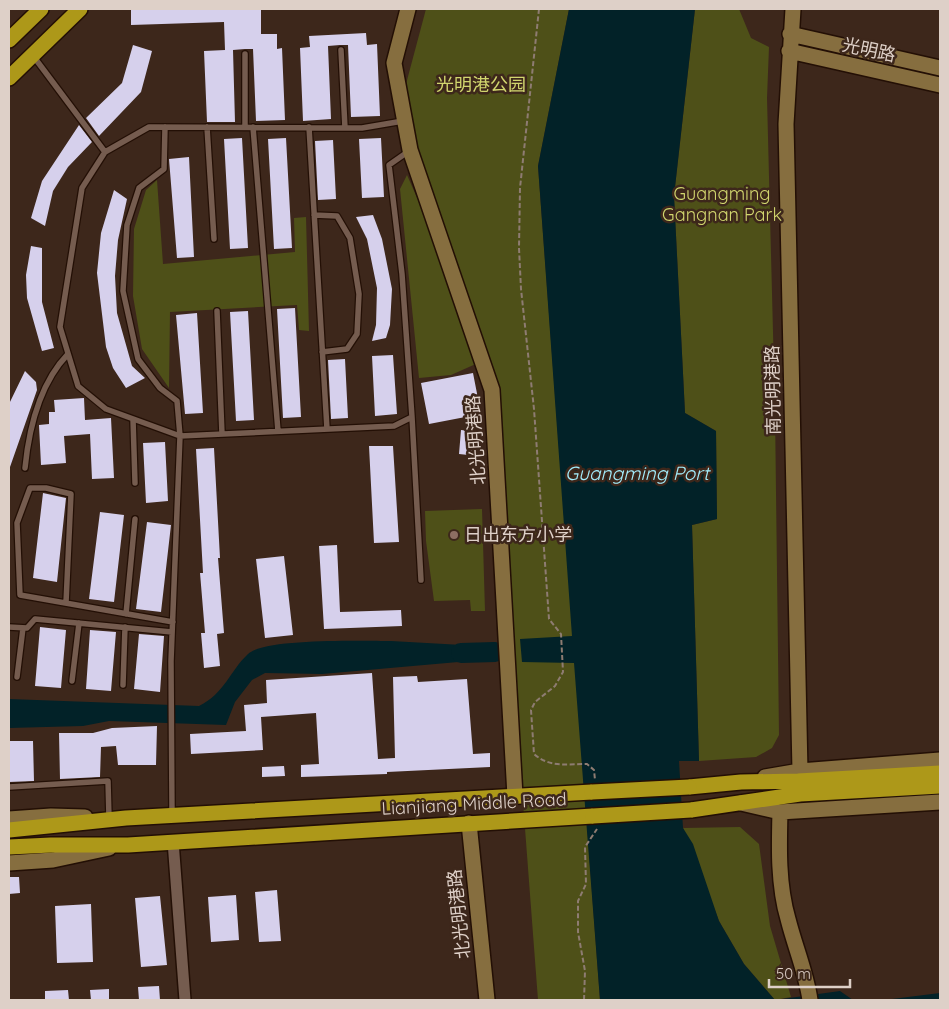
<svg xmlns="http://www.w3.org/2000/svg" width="949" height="1009" viewBox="0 0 949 1009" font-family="Quicksand,'Noto Sans SC',sans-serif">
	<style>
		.green { fill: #4e5018 }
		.water { fill: #022228 }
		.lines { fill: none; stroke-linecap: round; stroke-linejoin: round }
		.river { stroke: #022228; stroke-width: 20 }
		.building { fill: #d6d0ec }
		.lane-casing { stroke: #230f05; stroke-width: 8 }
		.street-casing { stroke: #230f05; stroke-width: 14 }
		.secondary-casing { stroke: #230f05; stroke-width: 18 }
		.highway-casing { stroke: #230f05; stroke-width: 18 }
		.path { stroke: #8e7c72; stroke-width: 2; stroke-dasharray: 5 2.5; stroke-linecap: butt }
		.lane { stroke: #755c4f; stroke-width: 5.5 }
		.street { stroke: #755c4f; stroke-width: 11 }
		.secondary { stroke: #866e3f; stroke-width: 15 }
		.highway { stroke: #ad9819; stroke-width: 15 }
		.highway-bridge-casing { stroke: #230f05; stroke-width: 18; stroke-linecap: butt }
		.highway-bridge { stroke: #ad9819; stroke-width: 15 }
		.education-dot { fill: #8d6e63; stroke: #3d271b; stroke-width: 2 }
		.labels { text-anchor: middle; stroke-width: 5; stroke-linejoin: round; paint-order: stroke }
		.street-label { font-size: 18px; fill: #ded0c8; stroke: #3d271b }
		.park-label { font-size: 18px; fill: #d1d66e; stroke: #3d271b }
		.poi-label { font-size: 18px; fill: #ded0c8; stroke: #3d271b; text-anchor: start }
		.water-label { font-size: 19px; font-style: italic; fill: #a3eefd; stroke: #3d271b }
	</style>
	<rect width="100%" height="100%" fill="#3d271b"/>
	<!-- green -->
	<path class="green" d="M426 9H569L538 166 600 1000H538L513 670 497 385 413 139 406 84Z
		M695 9H739L751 38 769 47 767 98 775 410 779 735 772 748 756 757 699 761 692 525 717 519 716 431 685 413 674 196Z
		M407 175 437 243 478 363 451 375 419 378 400 189Z
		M157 180 163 264 295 252 294 218 306 217 309 331 299 330 297 305 170 312 169 388 142 349 133 296 134 229 146 190Z
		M482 509 485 611H471L470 600 434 601 426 541 425 511Z
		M740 827 759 844 770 926 791 997 775 1000 744 964 719 921 683 828Z"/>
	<!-- water -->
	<path class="water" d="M569 9H695L674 196 685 413 716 431 717 519 692 525 699 761H679L683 828 693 844 719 921 744 964 775 1000 840 991 853 1000H600L574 663 522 662 520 639 572 636 538 166Z
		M391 641 480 646 487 653 481 660 322 674 265 673 252 680 235 702 226 725 109 721 83 726 9 728V699L199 706C225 693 229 672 248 654 264 638 365 641 391 641Z
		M940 993V1000H884Z"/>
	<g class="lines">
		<!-- river -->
		<path class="river" d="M461 653 495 652"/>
	</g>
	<!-- building -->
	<path class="building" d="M131 9H261V34H277V49L282 48 285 120 256 121 253 49H245L233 50 235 122H207L204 51 225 50 224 22 131 25Z
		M366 33 367 45 377 44 380 116 351 117 348 45H340L328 46 331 119 303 121 300 48 310 47 309 36Z
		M133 45 152 51 141 92 99 136 86 118 122 83Z
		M79 125 92 142 68 167 53 191 45 226 31 218 42 181Z
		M242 138 248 248 230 249 224 139Z
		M286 138 292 248 274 249 268 139Z
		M381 138 384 197 362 198 359 139Z
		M333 140 336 199 318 200 315 141Z
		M189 157 194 257 177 258 169 159Z
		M114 190 127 199 118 240 115 276 117 313 132 366 145 378 126 388 113 368 106 347 97 273 101 233Z
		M373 215 382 239 392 289 390 325 386 338 372 341 376 325 377 288 367 239 356 217Z
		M31 246 42 248V302L54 348 42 351 27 298 26 275Z
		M295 308 301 417 283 418 277 309Z
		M248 311 254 420 236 421 230 312Z
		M197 313 203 413 185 414 176 315Z
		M393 355 397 414 375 416 372 356Z
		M345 359 348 418 331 419 328 360Z
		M25 371 36 382 37 390 10 467 9 404Z
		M473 373 481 414 429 424 421 383Z
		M84 398 85 420 111 418 114 478 92 479 90 434 64 436 66 463 41 465 39 425 49 424V412H55L54 400Z
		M461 430 480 432 478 456 459 454Z
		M165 442 168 501 146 503 143 443Z
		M369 446H393L399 542 374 543Z
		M214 448 220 558H218L224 633 217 634 220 666 204 668 201 633H205L200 573H203L196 449Z
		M43 493 66 498 57 582 33 578Z
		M100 512 124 515 114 602 89 599Z
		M147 522 171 525 161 612 136 609Z
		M337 545 340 612 401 610 402 626 324 629 319 546Z
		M284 556 293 635 265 638 256 559Z
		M40 627 66 630 61 688 35 686Z
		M90 630 116 632 111 691 86 689Z
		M139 634 164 636 160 692 134 689Z
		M372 673 378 759 395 758 393 677 417 676 418 682 467 679 473 754 490 753V767L387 772V774L301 777V765L319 764 316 713 261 717 263 750 191 754 190 734 246 731 244 705 267 703 266 680Z
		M157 726 156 765H118L116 746 101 747 100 777 60 779 59 733H93L112 728Z
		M9 741H33L34 781 9 782Z
		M284 766 285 776 262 777V767Z
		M9 877H19L20 893 9 894Z
		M277 890 281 941 259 942 255 892Z
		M236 895 239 940 211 942 208 897Z
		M160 896 167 965 141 967 135 898Z
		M91 904 93 962 57 963 55 906Z
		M159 986 160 1000H139L138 987Z
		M109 989V1000H91L90 990Z
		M68 990 69 1000H45V991Z"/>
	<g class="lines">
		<!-- lane casing -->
		<g class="lane-casing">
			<path id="lane" d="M341 50 345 128
				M245 54V127
				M34 57 105 152 82 188 60 327 78 386 106 409 180 436 177 401 160 388 138 359 123 291 127 225 139 188 164 169 165 127
				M207 127 214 239
				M253 127 278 431
				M309 127 327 429
				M105 152 149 127 362 128 403 121
				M314 215 337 216 350 238 359 294 357 334 347 349 322 352
				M217 311 222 434
				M412 417 421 580
				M133 419 135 483
				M25 468C29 428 39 384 68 354
				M66 603 71 494 46 488H30L17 523 20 595 173 622
				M126 614 135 519
				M9 627 27 628 35 619 172 632
				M17 677 23 628
				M72 681 79 623
				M123 685 125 627
				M9 787 108 781 109 818
				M172 814 171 661 180 436 394 426 412 417 402 274 389 165 409 151"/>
		</g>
		<!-- street casing -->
		<g class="street-casing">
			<path id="street" d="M173 841 185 1000"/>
		</g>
		<!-- secondary casing -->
		<g class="secondary-casing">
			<path id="secondary" d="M408 9 394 63 410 150 492 390 515 796
				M793 9 786 124 800 771
				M790 34 940 68
				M789 51 940 85
				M765 777 800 771 940 760
				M741 803 780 812 940 802
				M780 812C779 847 778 885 788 919 795 947 806 972 810 1000
				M9 819 51 816 85 817
				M469 823 487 1000
				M9 863 53 860 109 848"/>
		</g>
		<!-- highway casing -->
		<g class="highway-casing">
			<path id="highway" d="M9 40 41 9
				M9 78 80 9
				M689 787 741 782 798 781 940 773
				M691 810 800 794 940 786
				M9 830 126 818 592 792
				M9 847 51 845H128L593 816"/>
		</g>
		<!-- path -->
		<path class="path" d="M539 9 520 188 519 248 521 289 534 409 549 619 561 634 563 672 555 686 535 702 531 710 534 754C550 768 568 764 587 764L594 770 595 780
			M584 1000 585 971 578 932V901L586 884 585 847 597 829"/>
		<!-- lane -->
		<use href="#lane" class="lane"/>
		<!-- street -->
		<use href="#street" class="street"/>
		<!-- secondary -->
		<use href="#secondary" class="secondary"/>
		<!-- highway -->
		<use href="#highway" class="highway"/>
		<!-- highway-bridge casing -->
		<g class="highway-bridge-casing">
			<path id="highway-bridge" d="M592 792 689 787
				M593 816 691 810"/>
		</g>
		<!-- highway-bridge -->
		<use href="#highway-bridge" class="highway-bridge"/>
	</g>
	<!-- markers -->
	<circle class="education-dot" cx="454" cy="535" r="5"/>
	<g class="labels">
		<!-- street labels -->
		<g class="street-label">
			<text transform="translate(869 50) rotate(12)" y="6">光明路</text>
			<text transform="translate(773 390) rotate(-91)" y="6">南光明港路</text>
			<text transform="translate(476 440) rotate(-94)" y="6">北光明港路</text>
			<text transform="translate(474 804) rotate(-3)" y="6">Lianjiang Middle Road</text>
			<text transform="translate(459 914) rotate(-96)" y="6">北光明港路</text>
		</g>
		<!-- park labels -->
		<g class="park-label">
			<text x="481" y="91">光明港公园</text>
			<text x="722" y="200">Guangming<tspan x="722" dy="21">Gangnan Park</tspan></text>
		</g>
		<!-- poi labels -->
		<g class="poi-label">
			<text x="464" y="541">日出东方小学</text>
		</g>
		<!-- water labels -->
		<g class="water-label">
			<text x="637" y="480">Guangming Port</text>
		</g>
	</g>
	<!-- border -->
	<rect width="949" height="1009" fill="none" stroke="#ded0c8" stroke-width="20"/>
	<!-- scale -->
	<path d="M769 979v8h81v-8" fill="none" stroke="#ded0c8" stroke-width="2.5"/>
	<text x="776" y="979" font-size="15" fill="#ded0c8" stroke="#3d271b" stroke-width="4" paint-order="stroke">50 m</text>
</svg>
